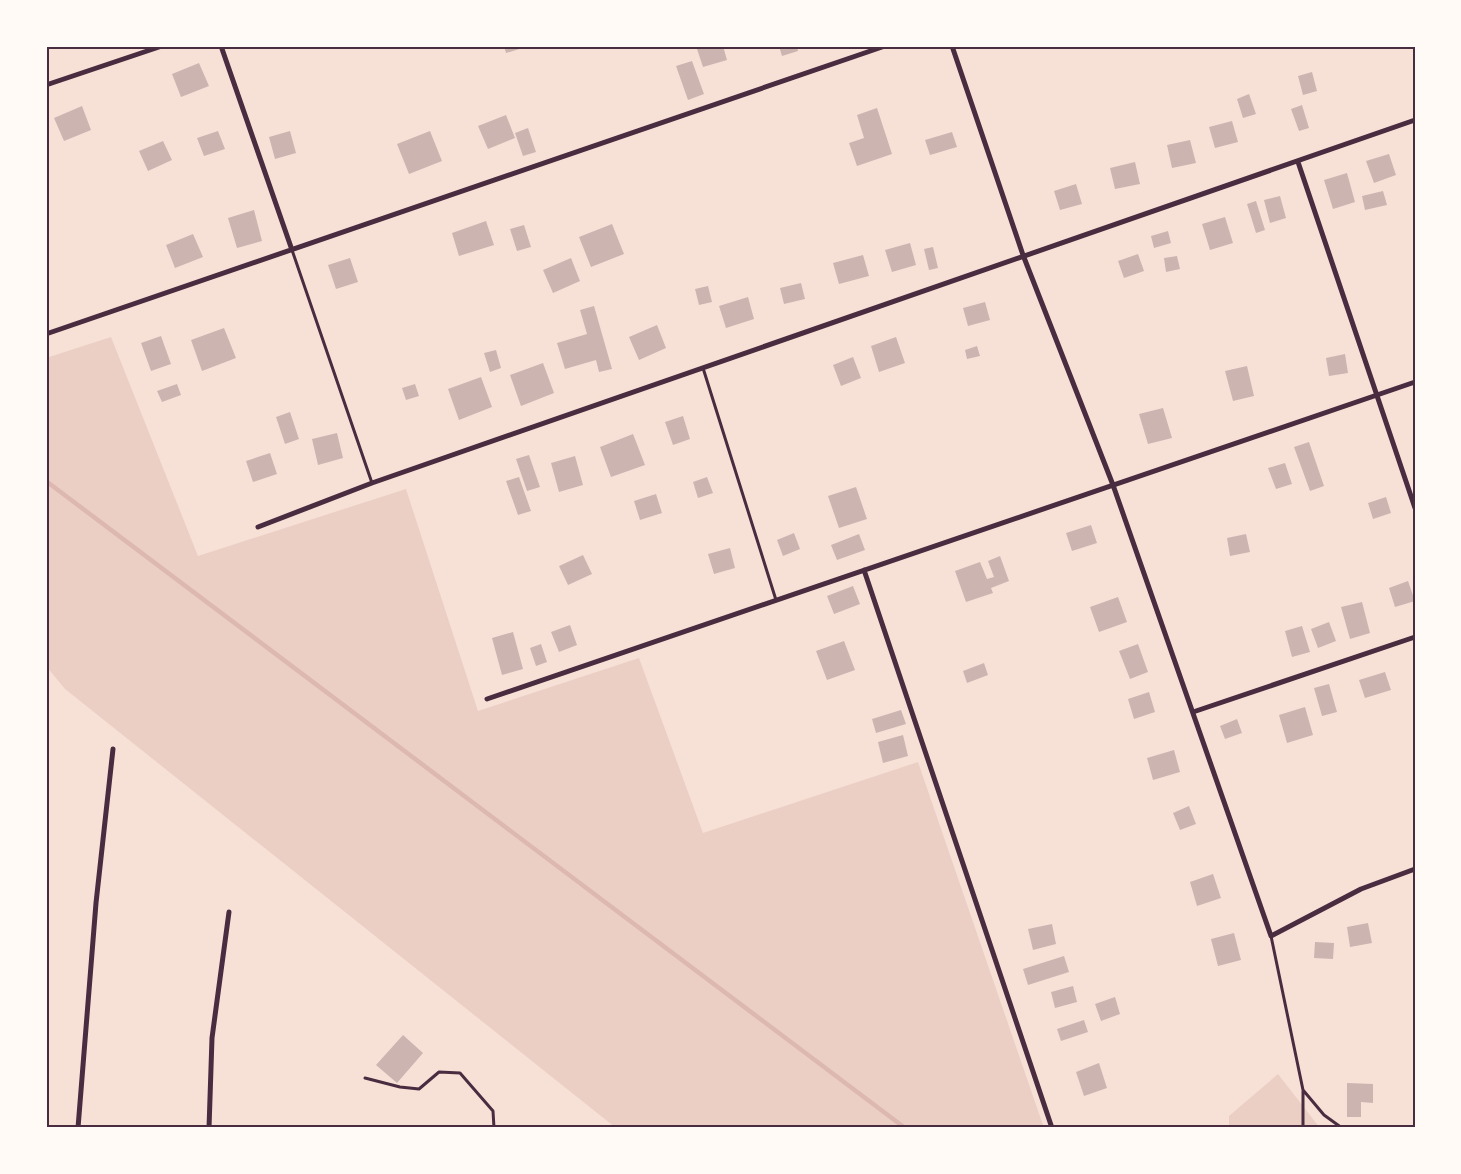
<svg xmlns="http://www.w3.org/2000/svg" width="1461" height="1174" viewBox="0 0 1461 1174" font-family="Rubik,sans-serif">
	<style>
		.green { fill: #ebcfc5 }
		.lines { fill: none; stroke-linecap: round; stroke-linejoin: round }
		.stream { stroke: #dcb8b0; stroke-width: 4.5 }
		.building { fill: #ccb4b1 }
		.service { stroke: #4a2c40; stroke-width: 3 }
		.minor { stroke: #4a2c40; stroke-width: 5 }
		.neatline { fill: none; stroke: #4a2c40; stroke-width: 2 }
	</style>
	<rect width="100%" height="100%" fill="#f7e1d7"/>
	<!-- green -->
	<path class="green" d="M111 337 198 556 406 489 478 711 639 658 703 833 918 762 1044 1128H616L65 689 46 666V358Z
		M1278 1074 1320 1128H1229V1116Z"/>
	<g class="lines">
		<!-- stream -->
		<path class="stream" d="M46 481 905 1128"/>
	</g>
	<!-- building -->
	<path class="building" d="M504 46H526V47L506 53Z
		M696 46H723L727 60 703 67Z
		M779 46H797L798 51 782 56Z
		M692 61 704 94 688 100 676 66Z
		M199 63 209 86 181 97 172 74Z
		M1312 72 1317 91 1303 95 1298 76Z
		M1249 94 1256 114 1243 118 1237 99Z
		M1302 105 1309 128 1299 131 1291 109Z
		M82 106 91 130 64 141 54 118Z
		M877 108 892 154 857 166 849 143 864 138 857 115Z
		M506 115 515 138 488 149 478 126Z
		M1232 121 1238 142 1215 148 1209 127Z
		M528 128 536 152 523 156 515 133Z
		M218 131 225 149 204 156 197 138Z
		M290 131 296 153 275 159 269 137Z
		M430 131 442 161 409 174 397 144Z
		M952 132 957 147 930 155 925 140Z
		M1190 140 1196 163 1172 168 1167 145Z
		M163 141 172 160 148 171 139 151Z
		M1389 154 1396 175 1374 183 1366 161Z
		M1135 162 1140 184 1115 189 1110 168Z
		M1347 173 1355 202 1333 209 1324 180Z
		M1076 184 1082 204 1060 210 1054 191Z
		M1383 191 1387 205 1365 210 1362 196Z
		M1280 196 1286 218 1270 223 1264 200Z
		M1256 201 1265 230 1256 233 1247 204Z
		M254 210 262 241 237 248 228 218Z
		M1225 217 1233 243 1210 250 1202 224Z
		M486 221 494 245 459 256 452 233Z
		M612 224 624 254 591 267 579 237Z
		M524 225 531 247 517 251 510 229Z
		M1168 231 1171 243 1154 248 1151 236Z
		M193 234 203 257 175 268 166 245Z
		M910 243 916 265 892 272 885 250Z
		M933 247 938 268 929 270 924 249Z
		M1138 254 1144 271 1124 278 1118 261Z
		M863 255 869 276 839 284 833 263Z
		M1177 256 1180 269 1166 272 1164 258Z
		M350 258 358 282 336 289 328 265Z
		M571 258 580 281 553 293 543 270Z
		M801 283 805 299 784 304 780 288Z
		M708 286 712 302 699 305 695 289Z
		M748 297 754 319 726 328 719 306Z
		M985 302 990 320 968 326 963 308Z
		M594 306 612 369 599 372 596 360 565 369 557 343 587 334 580 310Z
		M657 325 666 348 639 360 629 337Z
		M224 328 236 358 202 371 191 340Z
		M161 336 171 364 151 371 141 343Z
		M896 337 905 363 879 372 871 346Z
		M977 346 980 356 967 359 965 350Z
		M496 350 501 368 490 372 484 353Z
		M1345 354 1348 373 1329 376 1326 358Z
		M853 357 861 378 841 386 833 365Z
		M543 363 554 393 521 406 510 375Z
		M1247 366 1254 396 1233 401 1225 371Z
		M481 377 492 407 459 420 448 389Z
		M177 384 181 395 162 402 157 391Z
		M415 384 419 396 406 400 402 388Z
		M1163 408 1172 438 1148 444 1139 414Z
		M290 412 299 439 285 444 276 417Z
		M683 416 690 439 673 445 665 422Z
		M337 433 343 458 318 465 312 439Z
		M633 434 645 465 611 477 600 447Z
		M1309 442 1324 486 1310 491 1294 447Z
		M270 453 277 474 253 482 246 461Z
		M529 455 540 487 527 491 516 459Z
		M575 456 583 485 559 492 551 463Z
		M1285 463 1292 484 1276 489 1268 468Z
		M519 477 531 511 518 515 506 481Z
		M707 477 713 493 698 498 693 482Z
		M856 487 867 519 839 528 828 496Z
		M656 494 662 513 640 520 634 501Z
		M1386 497 1391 513 1373 519 1368 503Z
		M1091 525 1097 543 1072 551 1066 533Z
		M794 533 800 549 783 556 777 540Z
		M859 534 865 550 837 560 831 545Z
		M1246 534 1250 552 1230 556 1227 538Z
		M730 548 735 568 714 574 708 554Z
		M583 555 592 574 568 585 559 566Z
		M1000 556 1009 581 991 588 993 593 966 602 955 571 980 562 987 579 994 577 988 561Z
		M1408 581 1415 601 1395 607 1389 588Z
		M853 586 860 604 834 614 827 596Z
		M1118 597 1127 622 1099 632 1090 607Z
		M1362 602 1370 633 1350 639 1341 607Z
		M1329 622 1336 641 1318 648 1311 629Z
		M570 625 577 645 559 652 551 632Z
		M1302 626 1310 652 1292 657 1285 631Z
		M513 632 523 669 502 675 492 638Z
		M844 641 855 670 827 680 816 651Z
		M541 644 547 662 536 666 530 648Z
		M1138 644 1148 672 1130 679 1119 651Z
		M984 663 988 675 967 683 963 671Z
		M1385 672 1391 690 1365 698 1359 680Z
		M1329 684 1337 712 1322 716 1314 688Z
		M1149 692 1155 712 1134 719 1128 699Z
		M1305 707 1313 735 1287 743 1279 715Z
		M901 710 906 724 876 733 872 719Z
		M1237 719 1242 733 1225 739 1220 726Z
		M903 735 908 756 883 763 878 742Z
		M1174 750 1180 772 1153 780 1147 758Z
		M1189 806 1196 824 1180 830 1173 813Z
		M1213 874 1221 898 1197 906 1190 882Z
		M1368 923 1372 943 1350 947 1347 927Z
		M1052 924 1056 944 1033 950 1028 929Z
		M1234 933 1241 960 1218 966 1211 939Z
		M1315 942 1334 943 1333 959 1314 958Z
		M1064 956 1069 972 1028 985 1023 969Z
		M1073 986 1077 1002 1055 1008 1051 992Z
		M1115 997 1120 1014 1101 1021 1095 1004Z
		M1084 1020 1088 1032 1061 1041 1057 1029Z
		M403 1035 423 1053 397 1083 376 1065Z
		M1099 1063 1107 1088 1084 1096 1076 1072Z
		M1347 1083 1373 1084V1103L1361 1102V1117H1347Z"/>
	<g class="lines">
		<!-- service -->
		<path class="service" d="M292 250 372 483
			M703 368 776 600
			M1271 936 1303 1090 1324 1115 1342 1128
			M365 1078 400 1087 419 1089 439 1072 460 1073 493 1111 494 1128
			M1303 1091V1128"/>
		<!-- minor -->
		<path class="minor" d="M221 46 292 250
			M952 46 1023 255 1113 485 1271 936 1361 889 1415 869
			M46 85 162 46
			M1298 162 1415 508
			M46 334 885 46
			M258 527 372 483 1415 120
			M864 570 1052 1128
			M487 699 1415 382
			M1193 712 1415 637
			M78 1128 96 903 113 749
			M209 1128 212 1038 229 912"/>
	</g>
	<!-- border -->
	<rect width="1461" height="1174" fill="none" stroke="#fffaf5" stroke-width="95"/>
	<rect x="48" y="48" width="1366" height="1078" class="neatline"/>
</svg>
